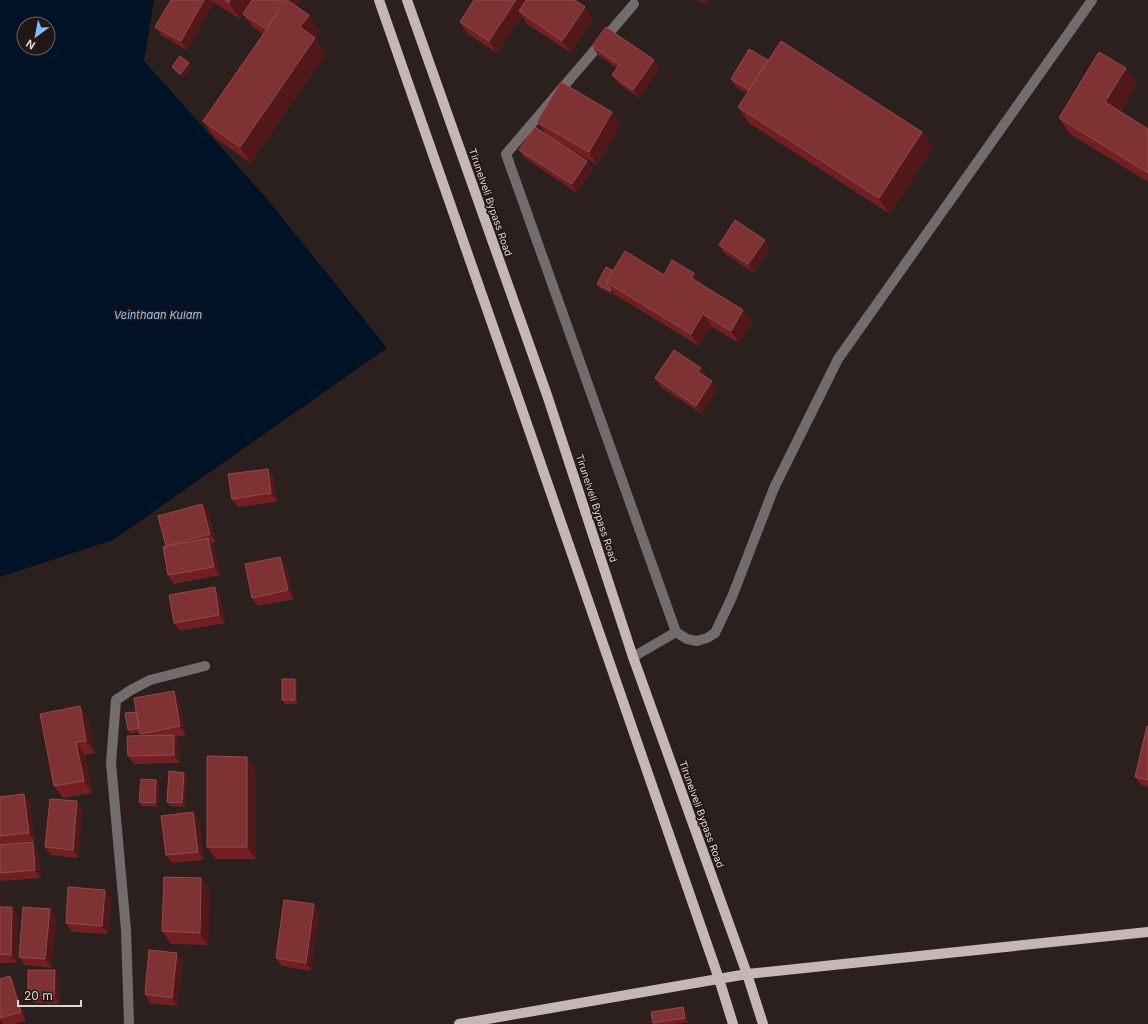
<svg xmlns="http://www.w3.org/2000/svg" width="1148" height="1024" viewBox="0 0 1148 1024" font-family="Inter,sans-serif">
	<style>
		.water { fill: #001226; fill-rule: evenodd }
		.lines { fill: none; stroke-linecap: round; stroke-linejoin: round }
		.minor { stroke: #736c6c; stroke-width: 10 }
		.major { stroke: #c5b7b5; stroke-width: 10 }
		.wall { fill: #731f21 }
		.shaded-wall { fill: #521718 }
		.building { fill: #7e3234; stroke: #8d4c4d }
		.labels { text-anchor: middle; stroke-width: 3.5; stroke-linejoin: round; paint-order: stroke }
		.street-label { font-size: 10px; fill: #ddd4d3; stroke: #221715 }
		.water-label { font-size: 11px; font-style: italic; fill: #91c4f9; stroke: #221715 }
	</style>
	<rect width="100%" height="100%" fill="#2c201f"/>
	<!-- water -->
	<path class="water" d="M0 0H154L144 61 268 200 387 348 113 540 0 577ZM24 24H48V48H24Z"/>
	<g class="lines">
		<!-- minor -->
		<path class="minor" d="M634 4 506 154 676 632
			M633 657 676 632 687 639 697 641 707 638 715 633 732 597 774 488 838 359 1092 0
			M129 1024 126 930 111 763 116 700 131 690 150 680 205 666"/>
		<!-- major -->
		<path class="major" d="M379 0 518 398 719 979 733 1024
			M407 0 547 395 633 657 747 974 763 1024
			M459 1024 747 974 1148 932"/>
	</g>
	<!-- wall -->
	<path class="wall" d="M171 0H251L240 19 210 0 213 4 187 50 161 35 155 27Z
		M252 0H301L297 7 320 31 315 38 326 54 251 163 214 137 203 121 263 34 252 26 243 14Z
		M474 0 593 19 571 53 527 24 522 16 497 53 468 34 460 22Z
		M699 0H710L707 5Z
		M592 46 654 60 660 68 639 98 618 83 612 75 617 68 598 55Z
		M768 60 922 132 933 148 890 214 749 123 738 107 747 93 737 88 731 79Z
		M189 63 192 67 183 78 175 71 172 67Z
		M1137 84 1120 112 1148 129V182L1070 134 1059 118Z
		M537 122 621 124 597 165 549 136 587 161 593 169 577 193 525 158 519 150 546 134Z
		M719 245 770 248 754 273 724 253Z
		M613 271 664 275 694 273 702 285 743 310 752 322 739 343 712 327 699 346 614 294 613 295 600 288 597 284Z
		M707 376 706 377 712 381 718 390 702 414 661 387 655 378Z
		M268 469 274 477 277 502 238 507 232 499Z
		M208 512 216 542 212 543 214 547 220 575 174 584 168 575 166 546Z
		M286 565 294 599 258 606 252 598Z
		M220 595 225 623 180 631 174 623Z
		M298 683V704H285L282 700Z
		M179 699 186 735 175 737 180 744V763L134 764 128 756 142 736 140 732 131 734 128 730 136 712Z
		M88 718 95 753 85 755 92 793 63 798 54 786Z
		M1148 727V787L1141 785 1135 777Z
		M255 769 256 859H216L207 847Z
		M184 773 187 777 185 807 170 806 167 802Z
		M156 780 159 784 158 807 142 806 139 802Z
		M24 794 30 802 35 841 2 845 38 851 41 878 1 881 0 880V797Z
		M77 801 83 810 78 858 51 855 45 847Z
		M199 821 204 860 172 863 166 855Z
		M201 878 210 890 208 945 171 944 162 931Z
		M111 898 108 934 72 932 66 923Z
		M0 907 18 916 17 963H0Z
		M50 909 56 918 51 968 25 965 19 957Z
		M319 913 311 971 282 966 276 958Z
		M177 953 183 962 177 1006 150 1003 145 994Z
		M10 976 15 984 26 1021 14 1024H3L0 1019V979Z
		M60 979V1004L34 1003 28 995Z
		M686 1011 688 1022 676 1024H654L653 1023Z"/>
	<!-- shaded-wall -->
	<path class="shaded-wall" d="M204 0H210L213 4 187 50 181 41Z
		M230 0H251L240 19 229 3Z
		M285 0H301L274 41 266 29Z
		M516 0H533L519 11 522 16 497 53 489 41Z
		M703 0H710L707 5Z
		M585 7 593 19 571 53 562 41Z
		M309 15 320 31 315 38 326 54 251 163 240 147 300 27Z
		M654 60 660 68 639 98 633 90Z
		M189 63 192 67 183 78 180 74Z
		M1126 68 1137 84 1116 118 1105 102Z
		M612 112 621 124 597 165 589 152Z
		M922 132 933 148 890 214 879 198Z
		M587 161 593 169 577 193 572 184Z
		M765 240 770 248 754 273 748 264Z
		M694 273 703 285 691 278Z
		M611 290 614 294 613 295 610 291Z
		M743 310 752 322 739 343 731 331Z
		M703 314 712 327 699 346 691 334Z
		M701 368 707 376 704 380 698 372Z
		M712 381 718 390 702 414 696 406Z
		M268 469 274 477 277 502 271 493Z
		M202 504 208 512 216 542 210 534Z
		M208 538 214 547 220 575 214 567Z
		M280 557 286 565 294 599 288 590Z
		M215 587 220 595 225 623 219 615Z
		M295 679 298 683V704L295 700Z
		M174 691 179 699 186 735 180 726Z
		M80 706 88 718 95 753 86 741Z
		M174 735 180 744V763L174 755Z
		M76 742 85 755 92 793 84 781Z
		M247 757 255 769 256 859 247 847Z
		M184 773 187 777 185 807 182 803Z
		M156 780 159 784 158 807 155 803Z
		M24 794 30 802 35 841 29 833Z
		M77 801 83 810 78 858 73 850Z
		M193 812 199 821 204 860 198 852Z
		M33 842 38 851 41 878 35 870Z
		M201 878 210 890 208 945 200 933Z
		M105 890 111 898 108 934 102 926Z
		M314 904 319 913 311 971 306 963Z
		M12 907 18 916 17 963 11 955Z
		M50 909 56 918 51 968 45 959Z
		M177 953 183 962 177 1006 172 998Z
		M55 970 60 979V1004L54 996Z
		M10 976 15 984 26 1021 21 1012Z
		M683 1007 686 1011 688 1022 685 1018Z"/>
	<!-- building -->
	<path class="building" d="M171 0H204L181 41 155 27Z
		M225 0H230L229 3Z
		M252 0H285L266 29 243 14Z
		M287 0 309 15 300 27 315 38 240 147 203 121Z
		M474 0H516L489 41 460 22Z
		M526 0H575L585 7 562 41 519 11Z
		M606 27 654 60 633 90 612 75 619 65 592 46Z
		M781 41 922 132 879 198 738 107Z
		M749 49 768 60 749 90 731 79Z
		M1099 52 1126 68 1105 102 1148 129V173L1059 118Z
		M180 56 189 63 180 74 172 67Z
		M561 82 612 112 589 152 537 122Z
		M535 127 587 161 572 184 519 150Z
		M735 220 765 240 748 264 719 245Z
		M625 251 664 275 672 260 694 273 691 278 743 310 731 331 703 314 691 334 606 282Z
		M606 267 613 271 606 282 611 290 610 291 597 284Z
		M674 350 701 368 698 372 712 381 696 406 655 378Z
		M268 469 271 493 232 499 228 474Z
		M202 504 210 534 166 546 158 516Z
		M208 538 214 567 168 575 163 547Z
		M280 557 288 590 252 598 245 564Z
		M215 587 219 615 174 623 169 595Z
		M282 679H295V700H282Z
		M174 691 180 726 140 734 134 698Z
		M80 706 86 741 76 742 84 781 54 786 40 714Z
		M136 712 139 728 128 730 125 713Z
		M1147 726 1148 727V780L1135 777Z
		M174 735V755L128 756 127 736Z
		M207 756 247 757V847H207Z
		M169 771 184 773 182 803 167 802Z
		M141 779 156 780 155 803 139 802Z
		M24 794 29 833 0 836V797Z
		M50 799 77 801 73 850 45 847Z
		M193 812 198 852 166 855 161 816Z
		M33 842 35 870 0 873V845Z
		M164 877 201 878 200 933 162 931Z
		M68 887 105 890 102 926 66 923Z
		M284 900 314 904 306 963 276 958Z
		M0 907H12L11 955 0 954Z
		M23 907 50 909 45 959 19 957Z
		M149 950 177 953 172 998 145 994Z
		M28 970H55L54 996 28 995Z
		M10 976 21 1012 0 1018V979Z
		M683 1007 685 1018 653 1023 651 1012Z"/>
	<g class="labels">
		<!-- street labels -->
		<g class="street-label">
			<text transform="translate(491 202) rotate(71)" y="4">Tirunelveli Bypass Road</text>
			<text transform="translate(597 508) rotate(72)" y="4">Tirunelveli Bypass Road</text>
			<text transform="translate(702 814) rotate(70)" y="4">Tirunelveli Bypass Road</text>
		</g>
		<!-- water labels -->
		<g class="water-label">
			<text x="158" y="319">Veinthaan Kulam</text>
		</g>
	</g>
	<!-- north arrow -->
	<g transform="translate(36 36) rotate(212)"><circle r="19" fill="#221715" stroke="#6d6361"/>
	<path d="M0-3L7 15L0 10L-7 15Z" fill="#81bdfa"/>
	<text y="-6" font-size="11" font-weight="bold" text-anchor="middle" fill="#ddd4d3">N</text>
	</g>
	<!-- scale -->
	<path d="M18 1000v6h63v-6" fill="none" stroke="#ddd4d3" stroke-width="2"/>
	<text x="24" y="1000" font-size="12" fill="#ddd4d3" stroke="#221715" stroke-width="3" paint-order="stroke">20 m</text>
</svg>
